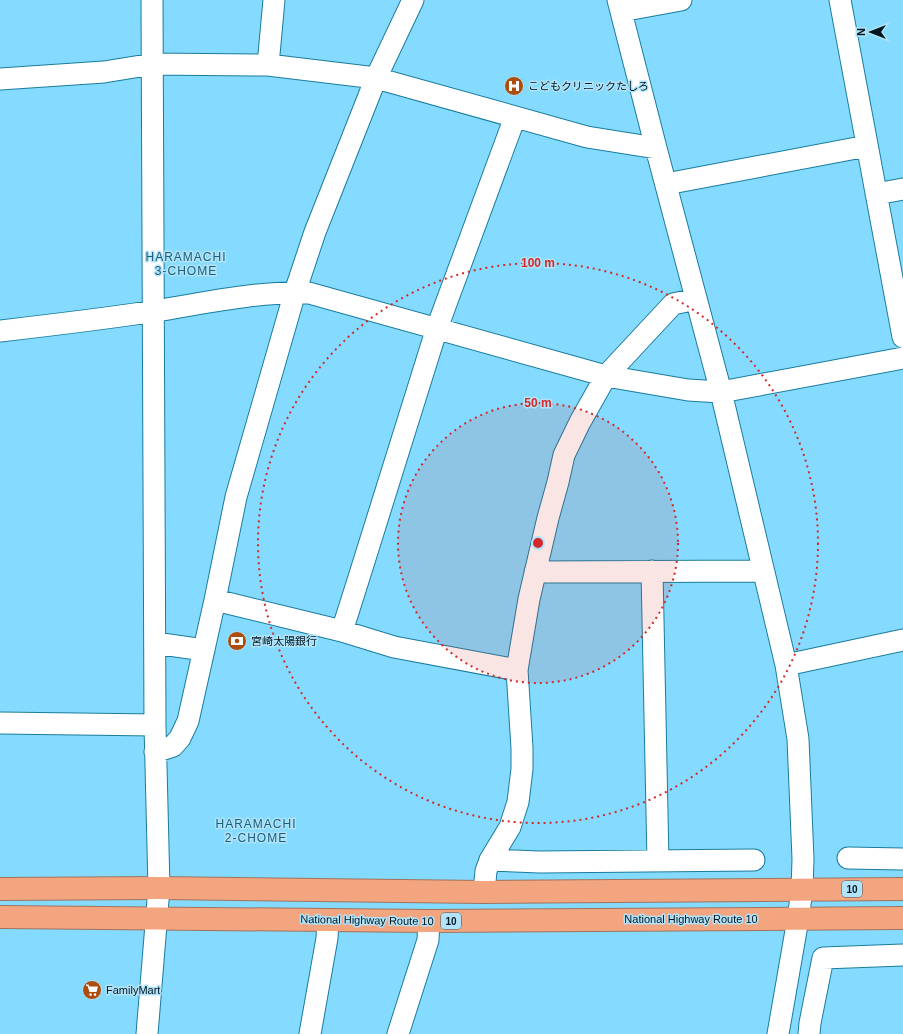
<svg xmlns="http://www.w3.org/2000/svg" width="903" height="1034" viewBox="0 0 903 1034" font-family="Arial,'Noto Sans JP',sans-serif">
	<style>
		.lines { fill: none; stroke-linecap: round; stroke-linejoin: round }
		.minor-casing { stroke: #1a7c9d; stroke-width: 23 }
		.highway-casing { stroke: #9e735e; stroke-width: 24 }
		.minor { stroke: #fff; stroke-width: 21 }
		.highway { stroke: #f3a57f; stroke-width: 22 }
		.ring { fill: none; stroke: #d62828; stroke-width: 2; stroke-dasharray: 2 4 }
		.labels { text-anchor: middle; stroke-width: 3; stroke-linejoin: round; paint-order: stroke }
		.shield { fill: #b2e3f9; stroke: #355461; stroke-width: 1 }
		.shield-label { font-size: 10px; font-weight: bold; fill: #001620 }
		.poi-label { font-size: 11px; fill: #001620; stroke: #b2e3f9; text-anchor: start }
		.street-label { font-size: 11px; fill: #001620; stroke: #b2e3f9 }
		.neighbourhood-label { font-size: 12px; letter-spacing: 1px; fill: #19607a; stroke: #b2e3f9 }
		.centre { fill: #d62828; stroke: #b2e3f9; stroke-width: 2 }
		.ring-label { font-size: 12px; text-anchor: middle; font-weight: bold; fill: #d62828; stroke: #b2e3f9; stroke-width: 3; stroke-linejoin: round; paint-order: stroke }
	</style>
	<rect width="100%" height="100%" fill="#84dbff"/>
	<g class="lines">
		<!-- minor casing -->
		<g class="minor-casing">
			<path id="minor" d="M618 0 656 148 721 392 786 665 798 739 803 859 802 890 798 919 778 1034
				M840 0 903 337
				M621 11 681 0
				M268 65 274 0
				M0 79 104 72 153 64 268 65 376 78 587 137 656 148
				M666 184 867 146
				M876 194 903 189
				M0 331C52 325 103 319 155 311 206 303 257 291 309 293L606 376 688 390 721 392 903 358
				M652 571 658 861
				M535 572 763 571
				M215 600 342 631 394 647 517 670
				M342 631 356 587 437 328 515 117
				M155 643 204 650
				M786 665 903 640
				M0 723 155 725
				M155 752 173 746 180 738 188 721 215 600 236 497 295 292 315 232 376 78 413 0
				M848 858 903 859
				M490 860 540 862 754 860
				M484 892 486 871 490 860 510 827 518 802 522 769V748L517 670 529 599 548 518 558 482 564 455 580 422 606 376 673 304 696 299
				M147 1034 159 888 155 725 152 0
				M310 1034 327 938 328 920
				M398 1034 428 940 429 921
				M809 1034 810 1023 823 958 903 955"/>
		</g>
		<!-- highway casing -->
		<g class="highway-casing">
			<path id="highway" d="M0 889 159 888 484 892 903 889
				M0 917 429 921 903 918"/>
		</g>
		<!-- minor -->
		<use href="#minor" class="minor"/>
		<!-- highway -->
		<use href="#highway" class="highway"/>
	</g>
	<!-- distance rings -->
	<circle cx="538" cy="543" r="140" fill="#d62828" fill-opacity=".12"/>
	<g class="ring">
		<circle cx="538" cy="543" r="140"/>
		<circle cx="538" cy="543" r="280"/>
	</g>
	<!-- icons -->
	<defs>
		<g id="hospital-disc" transform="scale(1)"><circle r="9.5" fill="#ad4c0b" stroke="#b2e3f9"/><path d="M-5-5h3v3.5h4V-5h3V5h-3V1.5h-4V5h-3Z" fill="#fff"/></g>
		<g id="bank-disc" transform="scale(1)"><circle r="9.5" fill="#ad4c0b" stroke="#b2e3f9"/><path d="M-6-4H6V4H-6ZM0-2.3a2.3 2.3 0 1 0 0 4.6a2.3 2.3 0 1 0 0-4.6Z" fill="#fff"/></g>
		<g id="supermarket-disc" transform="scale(1)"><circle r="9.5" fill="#ad4c0b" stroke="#b2e3f9"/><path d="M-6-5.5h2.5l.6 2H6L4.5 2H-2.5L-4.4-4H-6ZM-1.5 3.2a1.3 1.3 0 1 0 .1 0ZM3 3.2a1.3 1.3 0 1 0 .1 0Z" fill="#fff"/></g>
	</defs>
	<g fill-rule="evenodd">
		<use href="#hospital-disc" x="514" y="86"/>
		<use href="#bank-disc" x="237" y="641"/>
		<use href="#supermarket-disc" x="92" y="990"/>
	</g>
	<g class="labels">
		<!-- shield labels -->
		<g class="shield">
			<rect x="842" y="881" width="20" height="16" rx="3"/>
			<rect x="441" y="913" width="20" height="16" rx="3"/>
		</g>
		<g class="shield-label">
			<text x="852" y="893">10</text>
			<text x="451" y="925">10</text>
		</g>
		<!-- poi labels -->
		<g class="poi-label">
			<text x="528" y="90">こどもクリニックたしろ</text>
			<text x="251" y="645">宮崎太陽銀行</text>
			<text x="106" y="994">FamilyMart</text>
		</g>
		<!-- street labels -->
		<g class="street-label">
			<text x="691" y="923">National Highway Route 10</text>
			<text transform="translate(367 920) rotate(1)" y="4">National Highway Route 10</text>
		</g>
		<!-- neighbourhood labels -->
		<g class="neighbourhood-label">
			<text x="186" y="261">HARAMACHI<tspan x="186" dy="14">3-CHOME</tspan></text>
			<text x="256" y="828">HARAMACHI<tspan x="256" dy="14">2-CHOME</tspan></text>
		</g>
	</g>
	<circle cx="538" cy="543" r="6" class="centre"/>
	<g class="ring-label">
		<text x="538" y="267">100 m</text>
		<text x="538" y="407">50 m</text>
	</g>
	<!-- north arrow -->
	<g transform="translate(871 32) rotate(270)" stroke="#b2e3f9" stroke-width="3" paint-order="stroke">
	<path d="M0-3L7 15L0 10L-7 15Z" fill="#001620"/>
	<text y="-6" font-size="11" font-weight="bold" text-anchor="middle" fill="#001620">N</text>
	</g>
</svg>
